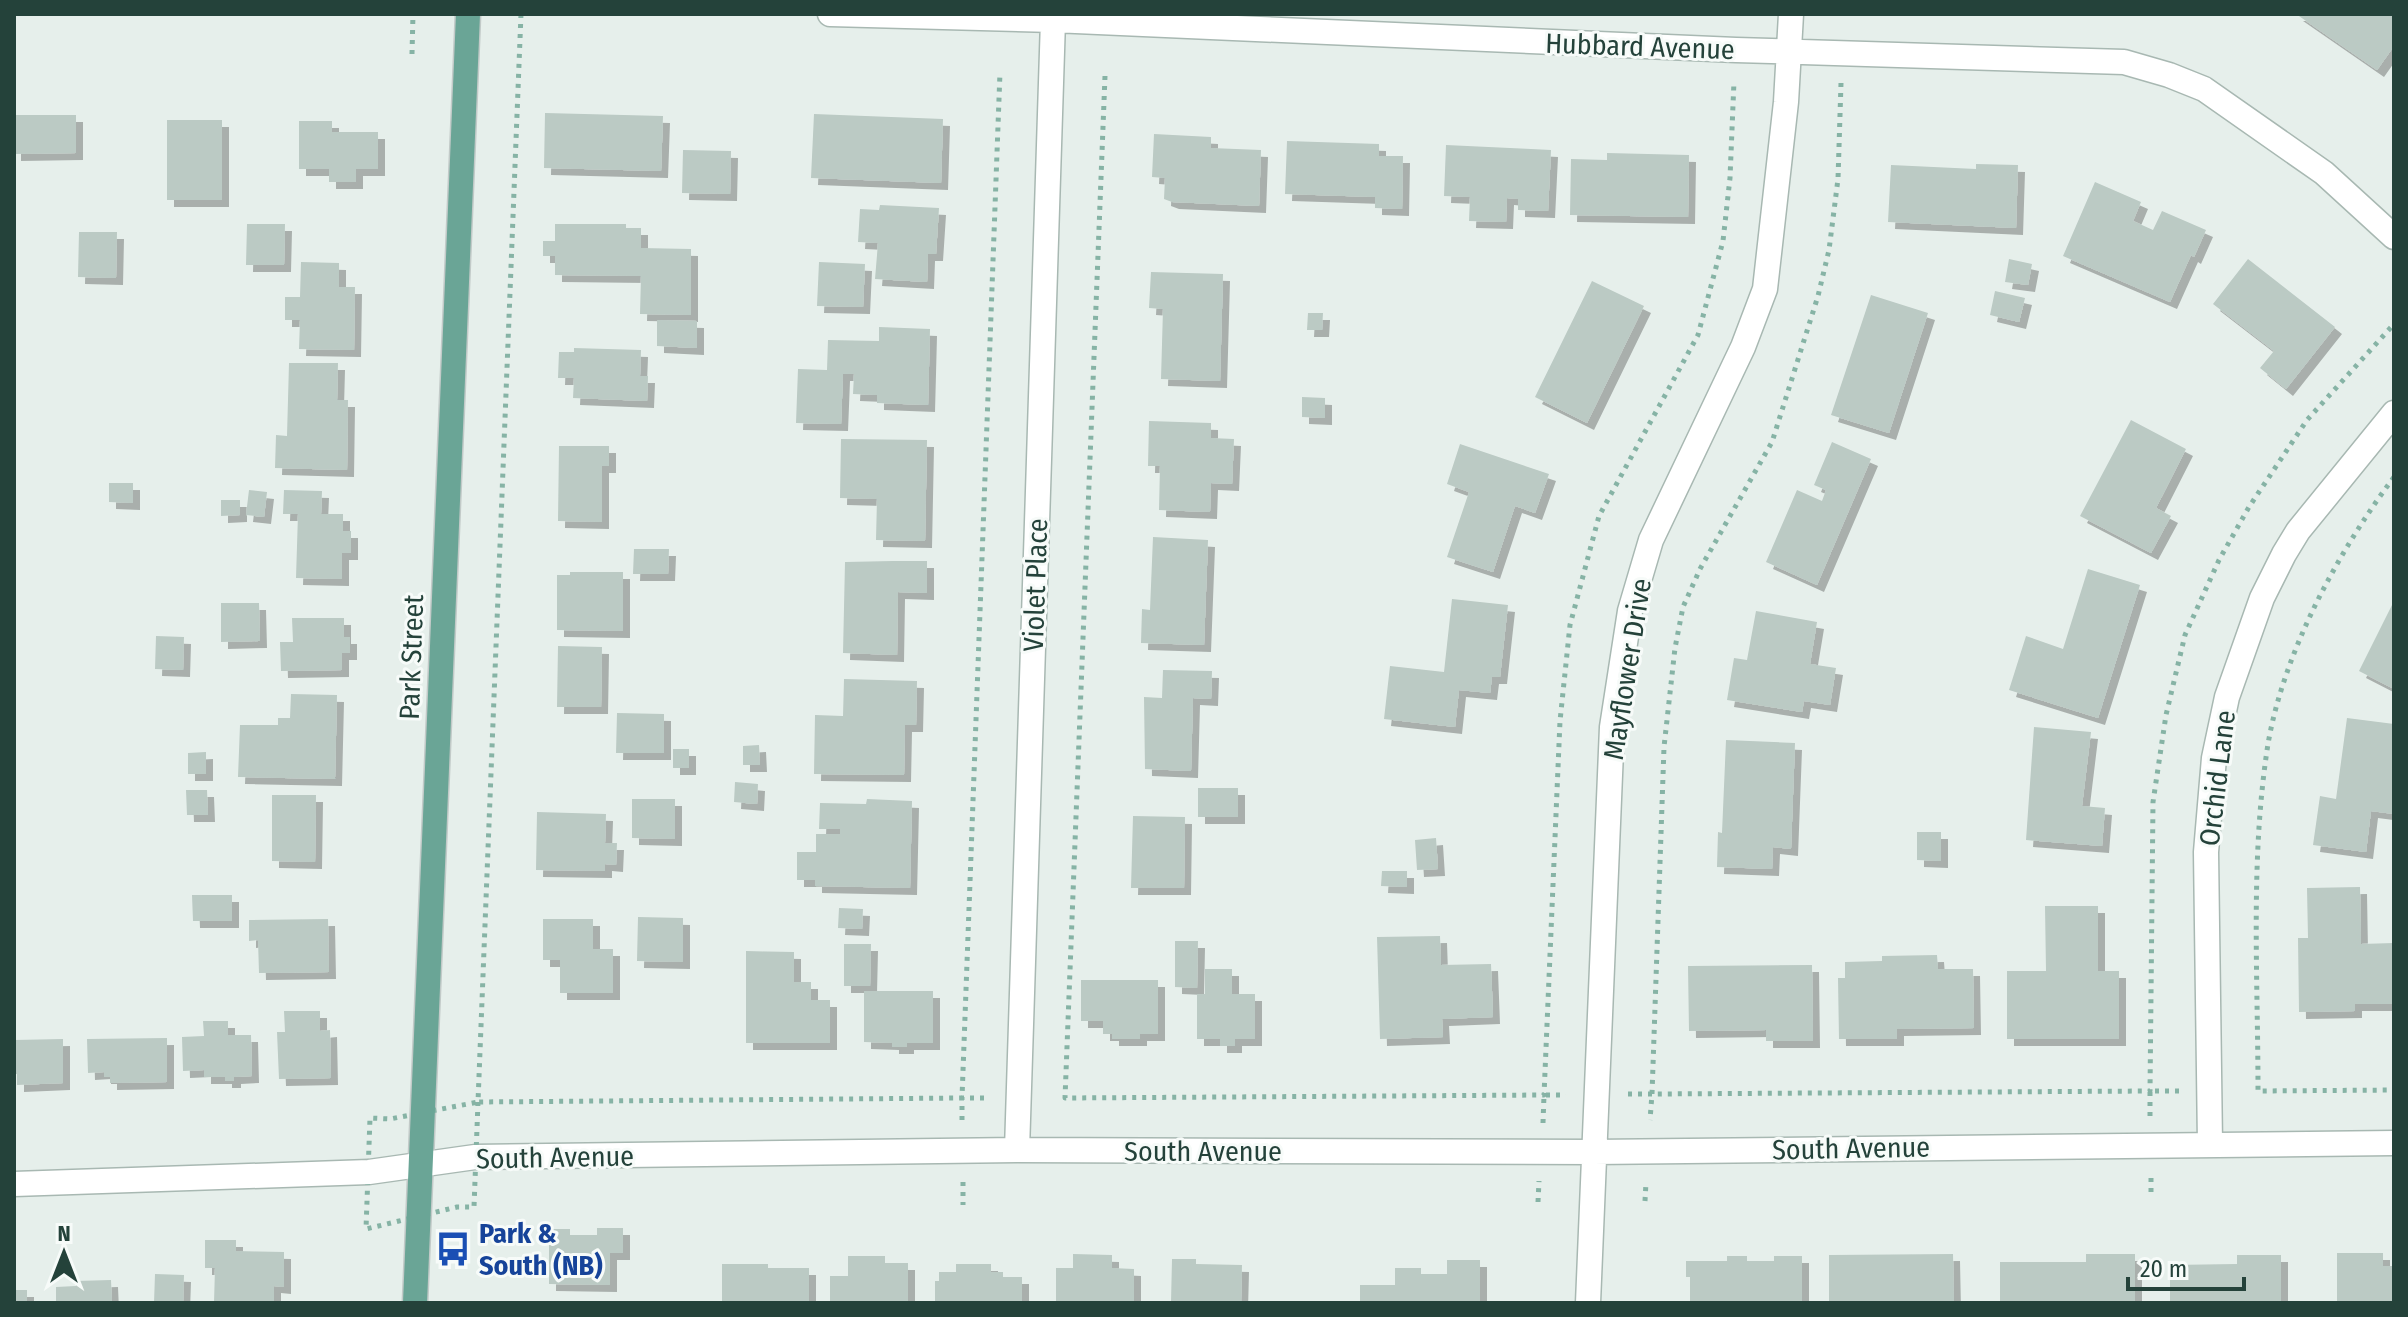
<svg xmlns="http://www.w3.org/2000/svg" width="2408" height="1317" viewBox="0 0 2408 1317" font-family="'Fira Sans Condensed',sans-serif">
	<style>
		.building { fill: #bbcac4; filter: url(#shadow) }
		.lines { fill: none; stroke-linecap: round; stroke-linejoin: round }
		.minor-casing { stroke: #a8b8b2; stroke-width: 27 }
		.major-casing { stroke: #c2cac8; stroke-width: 27 }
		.path { stroke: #86b3a5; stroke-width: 5; stroke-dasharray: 4 6; stroke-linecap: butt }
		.minor { stroke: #fff; stroke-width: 24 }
		.major { stroke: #6aa596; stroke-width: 24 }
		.labels { text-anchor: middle; stroke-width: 6; stroke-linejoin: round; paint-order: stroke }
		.street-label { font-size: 28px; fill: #24423a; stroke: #f7fbf9 }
		.transit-label { font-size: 28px; font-weight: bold; fill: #164399; stroke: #f7fbf9; text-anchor: start }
	</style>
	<defs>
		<filter id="shadow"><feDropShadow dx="7" dy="7" stdDeviation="0" flood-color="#0004"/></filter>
	</defs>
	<rect width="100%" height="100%" fill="#e6efeb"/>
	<!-- building -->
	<path class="building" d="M2296 14H2394V46L2377 70Z
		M545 113 663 116 661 171 544 168Z
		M814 114 943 119 941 183 811 178Z
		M14 115H76V153L14 154Z
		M167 120H222V200H167Z
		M299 121H332V132H378V169H356V182H329V169H299Z
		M1154 134 1211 137V148L1261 150 1259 206 1172 202 1164 199 1165 178 1152 177Z
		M1287 141 1379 144V156H1403L1402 209 1375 208V197L1285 194Z
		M1446 145 1551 150 1548 211 1518 210V199L1507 198 1506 222 1469 221 1470 197 1444 196Z
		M683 150 731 151 730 194 682 193Z
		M1607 153 1689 155 1688 217 1570 215 1571 159 1607 160Z
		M1976 164 2018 165 2016 228 1888 222 1891 165 1976 169Z
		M2095 182 2141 202 2133 221 2153 230 2162 211 2206 230 2194 257 2191 255 2170 302 2063 256Z
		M880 205 939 208 936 254H928L927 282 875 279 878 243 858 242 860 209 879 210Z
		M247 224H285L284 265H246Z
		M555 224H626V228H641V248L691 249V315L640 314 641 276 555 275V256H543V241H555Z
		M79 232H117L116 278 78 277Z
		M2009 259 2032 264 2028 285 2005 282Z
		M2248 259 2335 327 2286 389 2260 368 2274 351 2213 304Z
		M301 262 339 263V287H355L354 350 299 349 300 320H285V297H300Z
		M819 262 865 264 863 307 817 306Z
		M1151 272 1223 274 1220 381 1161 379 1163 309 1149 308Z
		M1592 281 1644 306 1587 423 1535 397Z
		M1995 291 2025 298 2019 322 1990 315Z
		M1871 295 1928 313 1889 433 1831 415Z
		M1308 313H1323L1322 330H1307Z
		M657 320 697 321V348L657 346Z
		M879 327 930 329 928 405 877 403V395L853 394 854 374H843L841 424 796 423 798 369 827 370 828 340 879 341Z
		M574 348 641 350 640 376H648L647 401 573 398 574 378H558L559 352H574Z
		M289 363H338L337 400H348L347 470 275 468 276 435 287 436Z
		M1302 397 1325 398V418L1302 417Z
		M2131 420 2186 449 2156 508 2171 516 2151 553 2080 516Z
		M1149 421 1211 423V438L1234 439 1232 484 1211 483 1210 512 1159 510 1160 466H1148Z
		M841 439 927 440 925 541 876 540 877 499 840 498Z
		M1832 442 1871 459 1817 585 1766 562 1797 490 1822 501 1826 490 1814 485Z
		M1460 444 1549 474 1535 513 1515 506 1493 572 1447 557 1469 492 1447 484Z
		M559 446H609V466H602V522L558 521Z
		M109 483H133V503L109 502Z
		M249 490 267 492 264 517 246 515Z
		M284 490 322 491 321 514H343V531H351V553H342V579L296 578 298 514H283Z
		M221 500H240V515L221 516Z
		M1153 537 1208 540 1204 645 1141 643 1142 609 1150 610Z
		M634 549H669L668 574H633Z
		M893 561H927V593L898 592 897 655 843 653 845 562Z
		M2088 569 2140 585 2098 718 2009 690 2026 636 2063 649Z
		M570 572H623V631L557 630V575H570Z
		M1452 599 1508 605 1500 677H1492L1490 693 1459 690 1455 727 1384 719 1390 666 1444 672Z
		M2394 601V689L2359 671Z
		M221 603H259L260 641 221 642Z
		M1756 611 1817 622 1810 664 1836 668 1830 705 1804 701 1802 712 1727 700 1734 658 1747 660Z
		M292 618H344V637H350V653H342V670L281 671 280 642H293Z
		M156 636 184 637 183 670 155 669Z
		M558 646 602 647 601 707H557Z
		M1163 670 1212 671 1211 699 1193 698 1191 771 1145 769 1144 697 1162 698Z
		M844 679 917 681 916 725H905L904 775 814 774 815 715 843 716Z
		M291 694 337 695 335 779 238 777 240 725H278V718H290Z
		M617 713 664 714V753H616Z
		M2347 718 2394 724V814L2371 811 2366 852 2313 845 2320 796 2336 799Z
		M2034 727 2091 732 2082 806 2105 808 2102 846 2026 840Z
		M1726 740 1795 743 1791 849 1773 847 1772 869 1717 867 1718 832 1722 833Z
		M759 745 760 765H743V746Z
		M673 749H689V768H673Z
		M206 752V774H188V753Z
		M735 782 758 784 757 804 734 802Z
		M1198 788H1238V817H1198Z
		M186 790H207L208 815H187Z
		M272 795H316L315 862 272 861Z
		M632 799H675V839L632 838Z
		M867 799 912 801 910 888 815 886V880H797V852H816V834H840V829H819L820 803 866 804Z
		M537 812 606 814 605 843H617L616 865 605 864V871L536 870Z
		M1133 816 1185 817 1184 888H1131Z
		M1917 832H1941V861L1917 860Z
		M1436 838 1438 869 1417 870 1415 840Z
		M1382 871H1407V887L1381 886Z
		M2360 887 2361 944 2394 943V1004H2355V1011L2299 1012 2298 938H2308L2307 888Z
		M192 895H232V921H193Z
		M2045 906H2098V971H2119V1039H2007V971H2046Z
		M839 908 863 909 862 929 838 928Z
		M638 917 683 918V962L637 961Z
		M328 919 329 972 259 973 258 940 249 941V920Z
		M543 919H593V949H613V993H560V960H543Z
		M1440 936 1441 965 1491 964 1493 1017 1442 1019 1443 1037 1380 1039 1377 937Z
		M1175 941H1198L1197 988 1175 987Z
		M844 944H871L870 986H844Z
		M746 951 794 952V982H811V1000H830V1043H746Z
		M1937 955 1938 969H1973L1974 1028 1897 1029V1039H1839L1838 978H1845V962L1882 961V956Z
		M1812 965 1813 1041H1766V1030L1689 1031 1688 966Z
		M1205 969H1232V994H1255V1039H1235V1046H1220V1039H1197V994H1205Z
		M1081 980H1158V1034H1140V1039H1112V1034H1103V1021H1081Z
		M864 991H933V1043H907V1047H892V1043L864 1042Z
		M284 1011H320V1031L330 1030 331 1078 279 1079 277 1032H285Z
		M203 1021H228V1035H251L252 1076 234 1077V1081H225V1077H204V1070L183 1071 182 1037 204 1036Z
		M167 1038V1082L110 1083V1077H104V1072L88 1073 87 1039Z
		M63 1039V1083L17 1085V1074H14V1040Z
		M597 1228H623V1253H610V1285L549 1284V1229H570V1235H597Z
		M205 1240H236V1251L284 1252V1287L274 1286V1303H214L215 1268H205Z
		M2337 1253H2383V1266H2394V1303H2337Z
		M1073 1254 1112 1255V1268L1134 1269V1303H1056V1268H1073Z
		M1953 1254 1954 1303H1829V1255Z
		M2086 1254H2135V1303H2000V1262H2086Z
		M2237 1255H2281V1303H2170V1265L2237 1264Z
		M848 1256H885V1263H908V1303H830V1276H848Z
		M1727 1256H1747V1261H1774V1256H1802V1303H1690V1277H1686V1261H1727Z
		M1172 1259H1196V1264L1242 1265 1241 1303H1171Z
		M1447 1260H1480V1303H1360V1285H1395V1268H1421V1274H1447Z
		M722 1264H768V1268H809V1303H722Z
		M956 1264H991V1272H1003V1277H1022V1303H935V1281H939V1272H956Z
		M155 1274 184 1275 183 1303H154Z
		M111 1280 112 1303H56V1287L76 1286V1281Z
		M14 1290H27V1303H14Z"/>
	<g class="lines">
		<!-- minor casing -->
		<g class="minor-casing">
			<path id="minor" d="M830 14 1053 20 1736 50 2124 62 2169 75 2204 89 2324 173 2394 237
				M2210 1144 2206 852 2214 758 2227 697 2262 598 2284 554 2298 531 2394 413
				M1017 1150 1053 20
				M14 1184 369 1172 475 1157 1017 1150 1594 1152 2394 1143
				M1588 1303 1612 727 1630 611 1651 540 1743 347 1765 289 1786 102 1791 14"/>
		</g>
		<!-- major casing -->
		<g class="major-casing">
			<path id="major" d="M415 1303 468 14"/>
		</g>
		<!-- path -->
		<path class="path" d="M521 14 478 1102 962 1098 1000 72
			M412 54 413 14
			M1105 76 1065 1098 1544 1095 1560 721 1570 625 1599 516 1698 335 1723 241 1730 178 1734 81
			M1841 83 1838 179 1829 250 1818 296 1772 442 1700 569 1683 607 1675 648 1664 747 1652 1094 2150 1091 2153 802 2166 715 2185 635 2219 560 2249 507 2307 420 2394 324
			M2394 477C2338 552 2284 651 2268 744 2250 858 2258 976 2258 1091L2394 1090
			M1628 1094H1652L1650 1120
			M478 1102 474 1207H457L366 1229 370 1118 390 1119Z
			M2150 1116V1091H2179
			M962 1120V1098H987
			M1543 1123 1544 1095H1566
			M2151 1178V1197
			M963 1182V1205
			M1645 1201 1646 1182
			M1538 1202 1539 1181"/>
		<!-- minor -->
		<use href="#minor" class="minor"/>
		<!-- major -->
		<use href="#major" class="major"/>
	</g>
	<!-- icons -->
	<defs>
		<g id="bus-bare" transform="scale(2.76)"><path d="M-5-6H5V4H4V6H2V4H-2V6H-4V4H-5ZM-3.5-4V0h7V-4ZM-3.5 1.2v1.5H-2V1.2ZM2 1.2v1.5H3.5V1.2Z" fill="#1a4fb4" stroke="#f7fbf9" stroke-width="2.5" paint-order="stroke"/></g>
	</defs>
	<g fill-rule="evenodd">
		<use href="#bus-bare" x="453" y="1249"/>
	</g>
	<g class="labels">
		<!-- street labels -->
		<g class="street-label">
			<text transform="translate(1640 46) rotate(2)" y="10">Hubbard Avenue</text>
			<text transform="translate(1035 585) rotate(-88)" y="10">Violet Place</text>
			<text transform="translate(411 657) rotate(-88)" y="10">Park Street</text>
			<text transform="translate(1627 669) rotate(-81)" y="10">Mayflower Drive</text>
			<text transform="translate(2217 778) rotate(-83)" y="10">Orchid Lane</text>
			<text transform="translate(1851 1148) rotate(-1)" y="10">South Avenue</text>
			<text x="1203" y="1161">South Avenue</text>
			<text transform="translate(555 1157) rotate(-1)" y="10">South Avenue</text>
		</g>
		<!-- transit labels -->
		<g class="transit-label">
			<text x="479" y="1243">Park &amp;<tspan x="479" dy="32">South (NB)</tspan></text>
		</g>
	</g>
	<!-- border -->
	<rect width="2408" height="1317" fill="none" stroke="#24423a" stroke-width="32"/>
	<!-- north arrow -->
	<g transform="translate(64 1253)" stroke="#f7fbf9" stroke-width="6" paint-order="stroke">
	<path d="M0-6L14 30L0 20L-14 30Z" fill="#24423a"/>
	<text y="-12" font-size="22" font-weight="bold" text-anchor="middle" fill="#24423a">N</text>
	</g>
	<!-- scale -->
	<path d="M2128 1277v12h116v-12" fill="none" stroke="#24423a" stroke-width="4"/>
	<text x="2140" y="1277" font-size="24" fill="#24423a" stroke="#f7fbf9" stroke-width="6" paint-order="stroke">20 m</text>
</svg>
